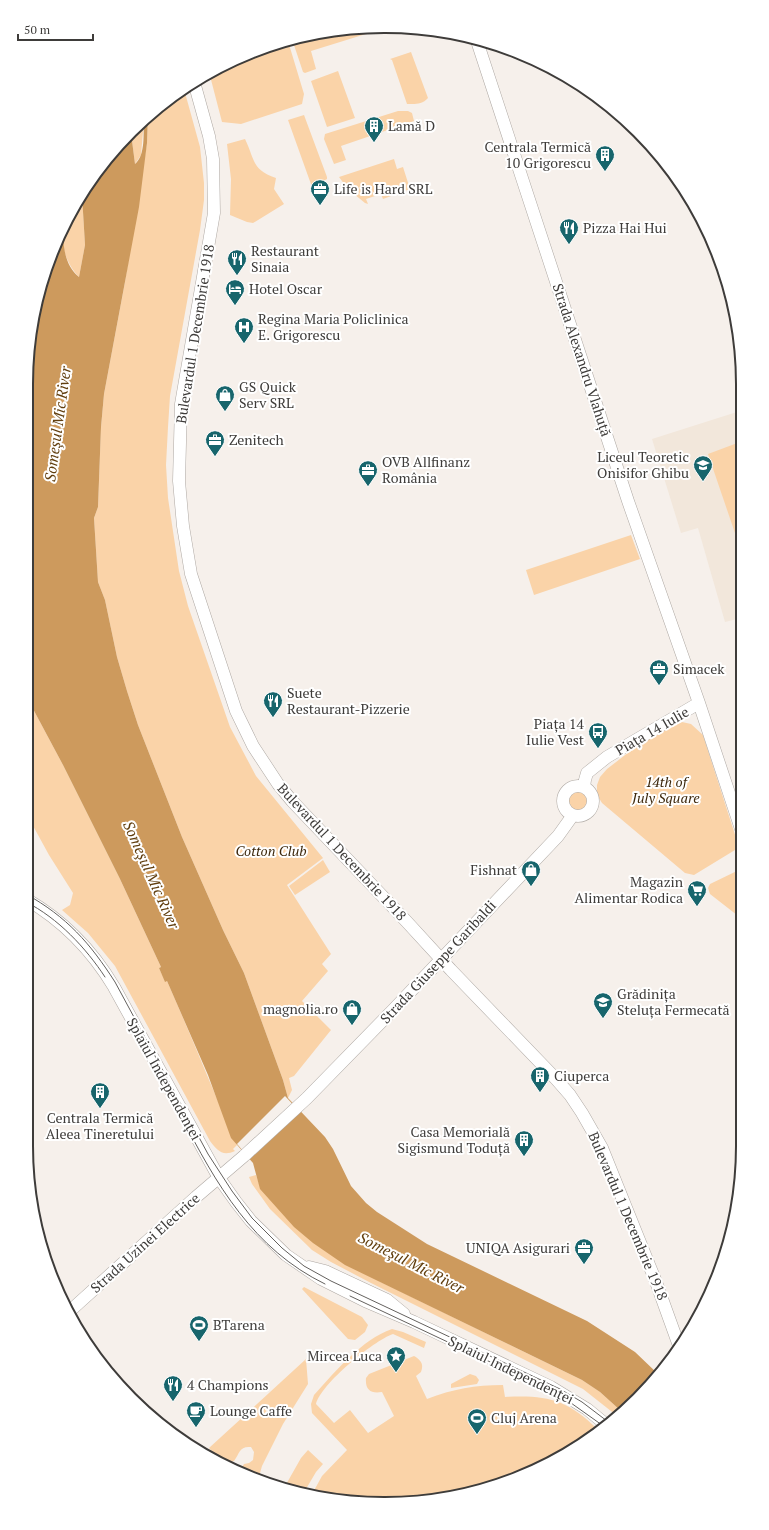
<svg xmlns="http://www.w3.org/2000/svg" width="769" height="1530" viewBox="0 0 769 1530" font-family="'PT Serif',serif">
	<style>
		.built { fill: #f2e7db }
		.green { fill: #fad3a8 }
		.water { fill: #cd9a5d }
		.pier { fill: #f6f0eb }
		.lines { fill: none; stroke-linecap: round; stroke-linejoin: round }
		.secondary-casing { stroke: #aea8a3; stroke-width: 13 }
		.secondary { stroke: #fff; stroke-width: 12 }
		.tram { stroke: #64615e; stroke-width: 1 }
		.labels { text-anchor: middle; stroke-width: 4; stroke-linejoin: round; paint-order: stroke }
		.poi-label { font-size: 14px; fill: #3e3c3a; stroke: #fff; text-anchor: start }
		.street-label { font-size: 14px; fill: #3e3c3a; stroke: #fff }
		.park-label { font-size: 14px; font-style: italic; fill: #3d280c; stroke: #fff }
		.water-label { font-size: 15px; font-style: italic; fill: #613e0e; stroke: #fff }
		.rim { fill: none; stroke: #3e3c3a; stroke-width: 2 }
	</style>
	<rect width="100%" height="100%" fill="#f6f0eb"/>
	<!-- built -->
	<path class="built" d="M740 411 741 618 725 622 698 528 681 533 652 439Z"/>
	<!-- green -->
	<path class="green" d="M382 28V29L311 51 316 69 305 73 303 72 293 42 311 35 337 29Z
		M288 41 304 94 302 104 241 124 222 122 209 72 269 45Z
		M411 52 428 98C422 105 415 104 407 104L392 60 390 59Z
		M338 71 355 118 327 127 311 81Z
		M184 89 200 147 204 183V200L200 230 170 396 168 427 166 465 168 498 179 571 188 606 230 727 256 776 323 858 287 885 331 954 322 964 328 971 302 1001 331 1030 294 1076 289 1078 292 1090 288 1098 283 1080 244 973 223 930 182 837 138 725 127 691 117 657 105 600 98 582 94 518 98 507 101 427 104 394 125 282 147 143 148 115Z
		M398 111H408L412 113 414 121 341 146 346 160 334 164 324 139 325 134Z
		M304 115 327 177V179L312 187 288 120Z
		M144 120 141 155 135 164 131 133Z
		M245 139C255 160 252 170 276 178L274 189 284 204 253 223 247 222 230 215 231 179 227 144Z
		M394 159 397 169 403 167 410 189 383 199 381 194 366 199 368 204 365 203 348 189 339 177Z
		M82 195 85 245 79 277C67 265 58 242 64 225 66 216 77 204 82 195Z
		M740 442V534L736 536 708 454Z
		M631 535 640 559 534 595 526 570Z
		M26 699 29 708 32 707 63 765 120 879 161 967 159 968 165 981H167C191 1035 213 1091 237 1145L233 1149 235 1151C222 1157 217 1150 210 1141L115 966 88 933 62 910 70 905 73 893 49 855 26 813Z
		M682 722 691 724 703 735 738 844 735 850 694 875 685 873 602 803 597 795V785L600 777 607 769 642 742 664 728Z
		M567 801a12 12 0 1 1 24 0a12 12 0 1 1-24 0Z
		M323 860 330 872 295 895 289 886Z
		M741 869 742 919 710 894 708 888 710 884Z
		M256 1175 261 1189 379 1281 582 1380 600 1392 621 1411 616 1415 583 1389 371 1283 331 1262 312 1250 270 1209 252 1184 249 1177Z
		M304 1287 362 1317 368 1325 365 1332 355 1340 348 1339 302 1289Z
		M392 1329 403 1332 426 1342 424 1348 393 1334C373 1341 321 1384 316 1404L334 1423 350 1410 368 1433 394 1416 382 1392C371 1394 365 1390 366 1378L369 1374 414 1356C421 1360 424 1364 421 1372L416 1376 427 1399C453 1389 475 1385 503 1385L505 1397C546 1395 567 1399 597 1429L543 1467 431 1501 311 1496 322 1476 347 1450 312 1413 311 1404 314 1395C336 1371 361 1340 392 1329Z
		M306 1359 308 1384 283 1424 262 1466 258 1480 239 1472 244 1464 249 1463 253 1460 254 1452 251 1447C239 1446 240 1453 234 1461L224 1464 209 1448Z
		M470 1374 476 1376 479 1380 477 1384 451 1388V1384Z
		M308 1450 323 1464 316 1472 303 1494 284 1488 301 1458Z"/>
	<!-- water -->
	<path class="water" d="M148 115 147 143 139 207 104 394 101 427 98 507 94 518 98 582 105 600 117 657 127 691 138 725 182 837 223 930 244 973 283 1080 288 1098 325 1137 333 1149 351 1186 366 1203 377 1212 427 1244 587 1321 635 1352 657 1373 638 1399 621 1411 600 1392 582 1380 345 1265 313 1243 294 1227 260 1189 253 1163 231 1138 208 1075 167 981 165 982 159 968 161 967 120 879 63 765 32 707 29 708 26 700 27 361 38 292 64 225C62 243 64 265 79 277L85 245 82 195 100 166 131 133 135 164C146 155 143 133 144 120Z"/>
	<!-- pier -->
	<path class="pier" d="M285 1096 300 1112 250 1159 237 1144Z"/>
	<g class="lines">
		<!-- secondary casing -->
		<g class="secondary-casing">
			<path id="secondary" d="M476 38 628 501 699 703 741 829
				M194 82 209 136 213 159 214 213 181 404 179 481 183 526 191 574 236 711 253 746 278 784 292 801 407 922 451 970 556 1079 570 1095 582 1113 602 1148 656 1282 678 1343
				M563 801a15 15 0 1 1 30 0a15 15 0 1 1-30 0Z
				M584 787 585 780 587 773 607 757 699 703
				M26 899C64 921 92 950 114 987L219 1178 236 1202 251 1221 286 1255 321 1279 365 1301 414 1322 551 1387 587 1409 604 1423
				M309 1267 325 1271 387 1300 404 1314
				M71 1310 196 1197 244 1156 307 1098 393 1010 558 836 573 815"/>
		</g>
		<!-- secondary -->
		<use href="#secondary" class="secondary"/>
		<!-- tram -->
		<path class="tram" d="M26 894C67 917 90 943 115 982L208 1154 232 1191 252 1218 282 1248 304 1266 331 1281 560 1389 582 1402 607 1421
			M26 902C58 918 86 948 105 977
			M181 1116C216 1184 253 1249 325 1284
			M350 1296 537 1384 571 1403 602 1425"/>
	</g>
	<!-- icons -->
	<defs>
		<g id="building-pin" transform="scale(1)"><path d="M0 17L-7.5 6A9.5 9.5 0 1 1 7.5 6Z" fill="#17656c" stroke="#fff"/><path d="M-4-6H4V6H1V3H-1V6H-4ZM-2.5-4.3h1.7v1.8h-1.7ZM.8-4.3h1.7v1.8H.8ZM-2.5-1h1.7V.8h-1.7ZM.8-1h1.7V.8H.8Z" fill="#fff"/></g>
		<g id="office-pin" transform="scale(1)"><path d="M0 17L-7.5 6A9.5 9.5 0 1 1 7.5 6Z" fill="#17656c" stroke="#fff"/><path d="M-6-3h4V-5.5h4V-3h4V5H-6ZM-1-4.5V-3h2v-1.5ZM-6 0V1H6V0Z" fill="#fff"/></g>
		<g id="restaurant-pin" transform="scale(1)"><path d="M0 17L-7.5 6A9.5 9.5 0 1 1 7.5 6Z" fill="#17656c" stroke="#fff"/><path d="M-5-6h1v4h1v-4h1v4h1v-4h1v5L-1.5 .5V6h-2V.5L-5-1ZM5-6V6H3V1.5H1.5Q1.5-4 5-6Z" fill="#fff"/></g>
		<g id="hotel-pin" transform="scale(1)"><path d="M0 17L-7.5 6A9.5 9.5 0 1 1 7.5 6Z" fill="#17656c" stroke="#fff"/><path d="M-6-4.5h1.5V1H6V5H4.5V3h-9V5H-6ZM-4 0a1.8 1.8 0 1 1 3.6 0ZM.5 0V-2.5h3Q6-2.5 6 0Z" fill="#fff"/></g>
		<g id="hospital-pin" transform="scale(1)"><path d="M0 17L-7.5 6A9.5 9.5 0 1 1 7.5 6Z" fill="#17656c" stroke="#fff"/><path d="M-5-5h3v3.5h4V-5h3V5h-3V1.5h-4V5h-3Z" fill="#fff"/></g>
		<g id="shop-pin" transform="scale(1)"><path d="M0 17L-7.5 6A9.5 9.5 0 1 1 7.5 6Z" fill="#17656c" stroke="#fff"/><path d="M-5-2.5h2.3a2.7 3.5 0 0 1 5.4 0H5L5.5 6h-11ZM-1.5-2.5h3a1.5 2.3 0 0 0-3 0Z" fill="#fff"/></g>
		<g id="school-pin" transform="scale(1)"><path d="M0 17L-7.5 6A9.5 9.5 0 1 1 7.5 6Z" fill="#17656c" stroke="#fff"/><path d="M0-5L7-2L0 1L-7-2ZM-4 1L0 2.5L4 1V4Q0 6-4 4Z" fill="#fff"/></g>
		<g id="bus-pin" transform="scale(1)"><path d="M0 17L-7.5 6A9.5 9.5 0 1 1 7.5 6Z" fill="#17656c" stroke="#fff"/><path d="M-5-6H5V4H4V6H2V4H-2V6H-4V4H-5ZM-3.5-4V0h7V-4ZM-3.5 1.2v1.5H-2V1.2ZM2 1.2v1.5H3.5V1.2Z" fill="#fff"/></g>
		<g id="supermarket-pin" transform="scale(1)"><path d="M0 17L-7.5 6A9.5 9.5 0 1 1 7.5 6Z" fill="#17656c" stroke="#fff"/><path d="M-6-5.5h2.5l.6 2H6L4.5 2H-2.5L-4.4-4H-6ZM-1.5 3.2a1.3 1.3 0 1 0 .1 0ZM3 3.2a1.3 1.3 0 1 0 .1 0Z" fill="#fff"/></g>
		<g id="stadium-pin" transform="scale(1)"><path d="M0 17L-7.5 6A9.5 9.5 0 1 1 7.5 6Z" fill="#17656c" stroke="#fff"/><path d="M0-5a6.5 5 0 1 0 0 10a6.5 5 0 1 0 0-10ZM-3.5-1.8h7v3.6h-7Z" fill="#fff"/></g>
		<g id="sight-pin" transform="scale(1)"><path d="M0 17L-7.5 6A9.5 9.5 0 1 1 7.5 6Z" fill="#17656c" stroke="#fff"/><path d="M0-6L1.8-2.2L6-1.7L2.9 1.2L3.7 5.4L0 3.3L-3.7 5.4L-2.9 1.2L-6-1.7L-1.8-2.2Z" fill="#fff"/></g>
		<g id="cafe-pin" transform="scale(1)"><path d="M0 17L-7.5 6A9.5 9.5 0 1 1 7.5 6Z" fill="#17656c" stroke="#fff"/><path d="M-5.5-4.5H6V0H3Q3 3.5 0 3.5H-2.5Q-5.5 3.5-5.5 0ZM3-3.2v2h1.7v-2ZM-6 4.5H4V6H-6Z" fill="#fff"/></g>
	</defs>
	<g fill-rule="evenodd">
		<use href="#building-pin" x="374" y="126"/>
		<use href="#building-pin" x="605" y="155"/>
		<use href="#office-pin" x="320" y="189"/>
		<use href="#restaurant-pin" x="569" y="228"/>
		<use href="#restaurant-pin" x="237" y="259"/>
		<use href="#hotel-pin" x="235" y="289"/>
		<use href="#hospital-pin" x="244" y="327"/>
		<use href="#shop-pin" x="225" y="395"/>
		<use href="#office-pin" x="215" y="440"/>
		<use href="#school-pin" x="703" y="465"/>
		<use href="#office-pin" x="368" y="470"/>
		<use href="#office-pin" x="659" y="669"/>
		<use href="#restaurant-pin" x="273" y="701"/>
		<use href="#bus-pin" x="598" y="732"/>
		<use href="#shop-pin" x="531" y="870"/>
		<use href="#supermarket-pin" x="697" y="890"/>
		<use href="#school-pin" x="603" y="1002"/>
		<use href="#shop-pin" x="352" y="1009"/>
		<use href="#building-pin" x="540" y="1076"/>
		<use href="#building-pin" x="100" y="1092"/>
		<use href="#building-pin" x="524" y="1140"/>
		<use href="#office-pin" x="584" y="1248"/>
		<use href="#stadium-pin" x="199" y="1325"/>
		<use href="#sight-pin" x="396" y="1356"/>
		<use href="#restaurant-pin" x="173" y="1385"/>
		<use href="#cafe-pin" x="196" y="1411"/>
		<use href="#stadium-pin" x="477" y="1418"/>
	</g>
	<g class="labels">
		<!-- poi labels -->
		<g class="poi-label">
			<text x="388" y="131">Lamă D</text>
			<text x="591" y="152" text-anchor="end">Centrala Termică<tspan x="591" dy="16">10 Grigorescu</tspan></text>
			<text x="334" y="194">Life is Hard SRL</text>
			<text x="583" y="233">Pizza Hai Hui</text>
			<text x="251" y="256">Restaurant<tspan x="251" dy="16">Sinaia</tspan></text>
			<text x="249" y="294">Hotel Oscar</text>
			<text x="258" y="324">Regina Maria Policlinica<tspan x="258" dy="16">E. Grigorescu</tspan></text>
			<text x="239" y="392">GS Quick<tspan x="239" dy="16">Serv SRL</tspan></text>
			<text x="229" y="445">Zenitech</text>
			<text x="689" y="462" text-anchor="end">Liceul Teoretic<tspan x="689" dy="16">Onisifor Ghibu</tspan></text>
			<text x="382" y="467">OVB Allfinanz<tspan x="382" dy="16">România</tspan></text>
			<text x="673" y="674">Simacek</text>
			<text x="287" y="698">Suete<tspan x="287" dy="16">Restaurant-Pizzerie</tspan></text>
			<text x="584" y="729" text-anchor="end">Piața 14<tspan x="584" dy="16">Iulie Vest</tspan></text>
			<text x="517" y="875" text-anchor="end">Fishnat</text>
			<text x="683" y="887" text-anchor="end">Magazin<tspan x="683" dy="16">Alimentar Rodica</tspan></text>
			<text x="617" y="999">Grădinița<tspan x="617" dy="16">Steluța Fermecată</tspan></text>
			<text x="338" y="1014" text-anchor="end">magnolia.ro</text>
			<text x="554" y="1081">Ciuperca</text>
			<text x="100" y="1123" text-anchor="middle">Centrala Termică<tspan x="100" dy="16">Aleea Tineretului</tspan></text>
			<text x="510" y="1137" text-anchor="end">Casa Memorială<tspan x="510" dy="16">Sigismund Toduță</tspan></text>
			<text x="570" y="1253" text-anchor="end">UNIQA Asigurari</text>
			<text x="213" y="1330">BTarena</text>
			<text x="382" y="1361" text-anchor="end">Mircea Luca</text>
			<text x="187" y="1390">4 Champions</text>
			<text x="210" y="1416">Lounge Caffe</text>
			<text x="491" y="1423">Cluj Arena</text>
		</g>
		<!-- street labels -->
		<g class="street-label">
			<text transform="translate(195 334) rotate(-81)" y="5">Bulevardul 1 Decembrie 1918</text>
			<text transform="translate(582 360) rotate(72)" y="5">Strada Alexandru Vlahuță</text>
			<text transform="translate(652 731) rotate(-30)" y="5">Piața 14 Iulie</text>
			<text transform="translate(342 852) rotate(47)" y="5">Bulevardul 1 Decembrie 1918</text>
			<text transform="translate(438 962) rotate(-47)" y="5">Strada Giuseppe Garibaldi</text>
			<text transform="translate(164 1079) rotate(61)" y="5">Splaiul Independenței</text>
			<text transform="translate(628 1216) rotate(67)" y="5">Bulevardul 1 Decembrie 1918</text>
			<text transform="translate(145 1243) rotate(-42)" y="5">Strada Uzinei Electrice</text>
			<text transform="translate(511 1370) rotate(26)" y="5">Splaiul Independenței</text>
		</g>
		<!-- park labels -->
		<g class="park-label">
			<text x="666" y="787">14th of<tspan x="666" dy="16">July Square</tspan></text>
			<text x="271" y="856">Cotton Club</text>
		</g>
		<!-- water labels -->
		<g class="water-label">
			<text transform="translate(58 424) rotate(-82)" y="5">Someşul Mic River</text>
			<text transform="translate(151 875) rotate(66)" y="5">Someşul Mic River</text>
			<text transform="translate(411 1263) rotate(27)" y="5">Someşul Mic River</text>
		</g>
	</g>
	<!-- crop -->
	<path d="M0 0H769V1530H0ZM384 33H385A351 351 0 0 1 736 384V1146A351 351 0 0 1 385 1497H384A351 351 0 0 1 33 1146V384A351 351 0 0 1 384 33Z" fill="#fff" fill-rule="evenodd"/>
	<path class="rim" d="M384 33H385A351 351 0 0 1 736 384V1146A351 351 0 0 1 385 1497H384A351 351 0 0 1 33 1146V384A351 351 0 0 1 384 33Z"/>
	<!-- scale -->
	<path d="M18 34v6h75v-6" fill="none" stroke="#3e3c3a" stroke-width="2"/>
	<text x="24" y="34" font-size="12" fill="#3e3c3a" stroke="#ffffff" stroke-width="3" paint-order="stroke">50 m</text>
</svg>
